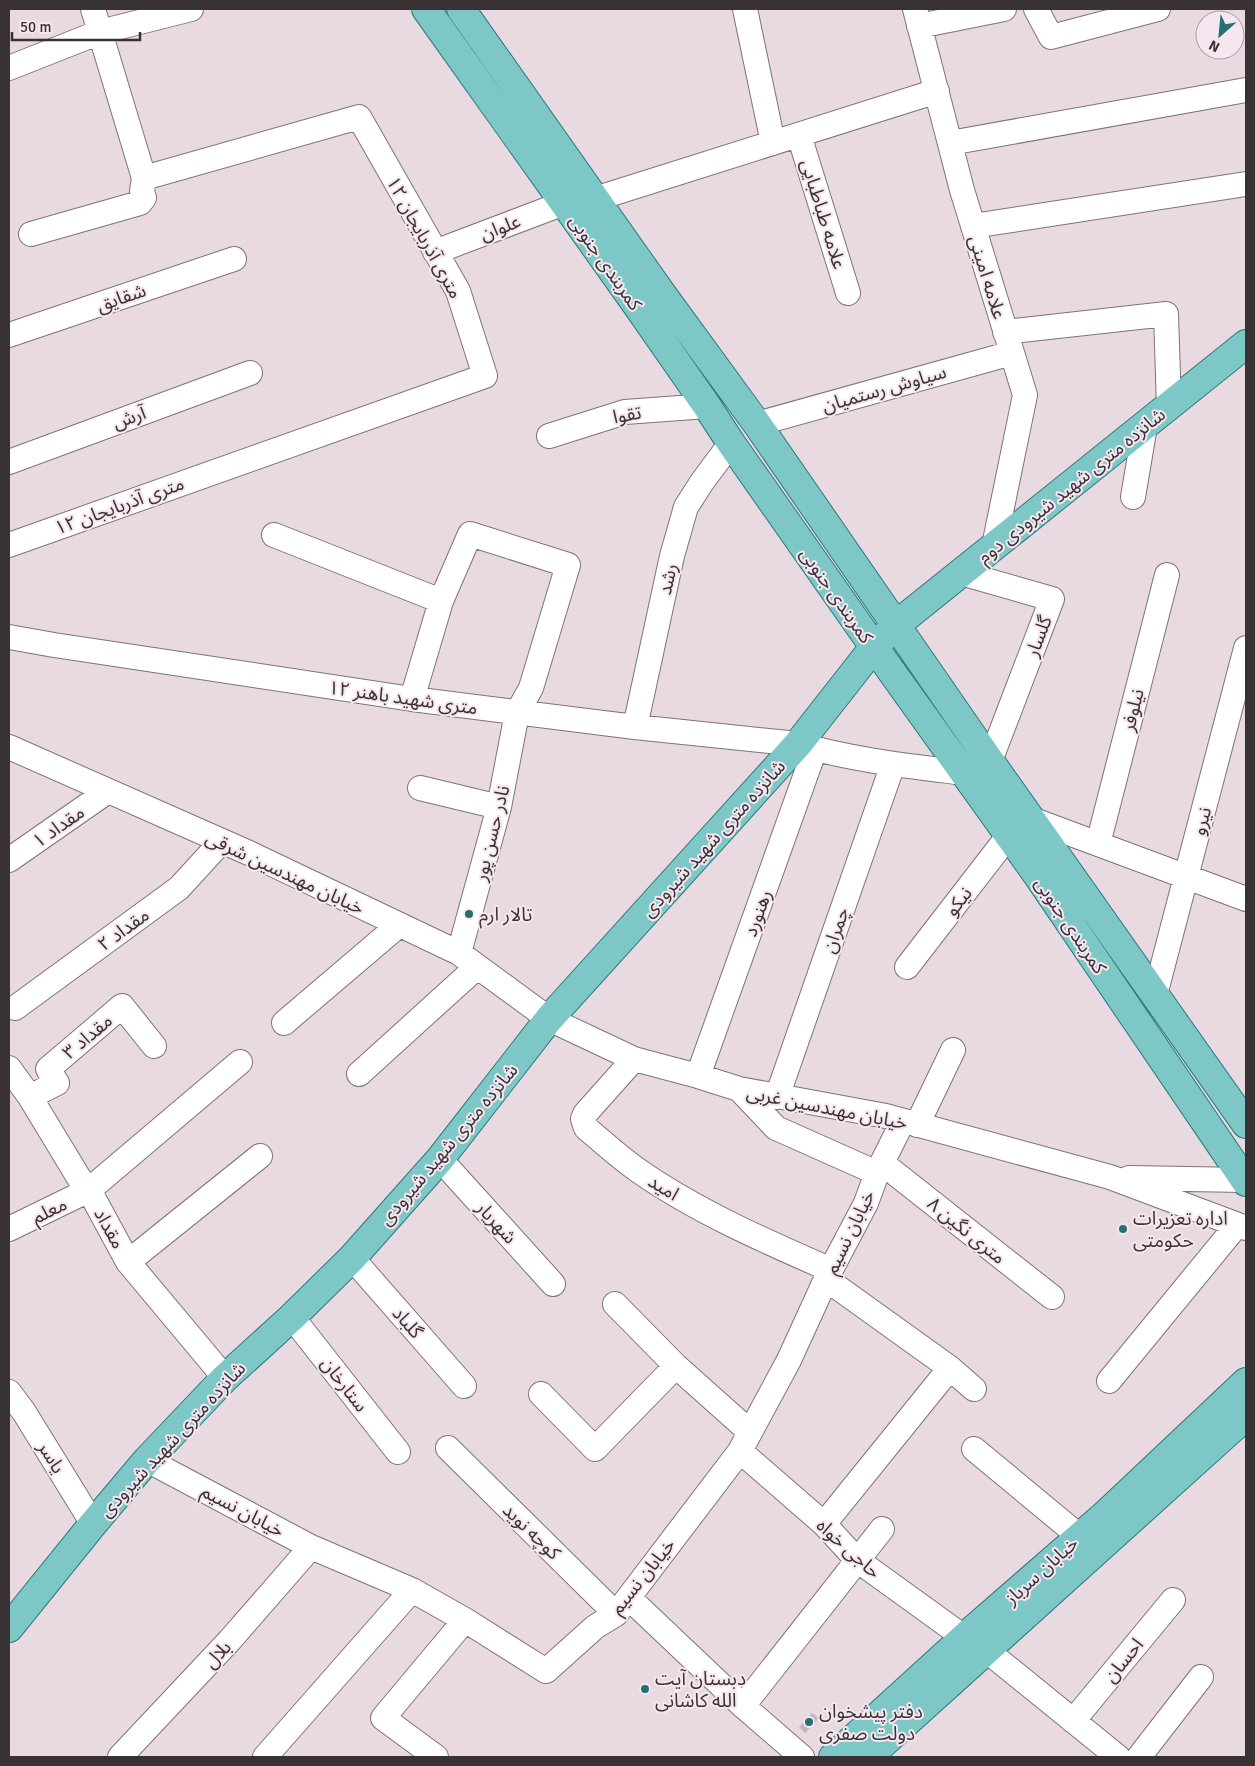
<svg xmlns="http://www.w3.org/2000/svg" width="1255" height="1766" viewBox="0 0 1255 1766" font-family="Signika,'Noto Sans Arabic',sans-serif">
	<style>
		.building { fill: #c4b5bd }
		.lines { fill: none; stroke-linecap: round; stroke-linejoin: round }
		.minor-casing { stroke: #7f7279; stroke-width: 26 }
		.major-casing { stroke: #2c7a7b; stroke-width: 30 }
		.minor { stroke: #fff; stroke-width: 24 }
		.major { stroke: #7dc7c7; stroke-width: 28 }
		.poi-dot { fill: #257070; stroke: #f6e6ef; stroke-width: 2 }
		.labels { text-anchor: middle; stroke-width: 4; stroke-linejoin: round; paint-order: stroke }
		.street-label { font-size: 19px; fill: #383235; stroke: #f6e6ef }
		.poi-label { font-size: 19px; fill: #383235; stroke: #f6e6ef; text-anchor: start }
	</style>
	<rect width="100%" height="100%" fill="#e9d9e1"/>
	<!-- building -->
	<path class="building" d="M812 1713 819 1718 805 1733 799 1727Z"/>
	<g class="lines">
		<!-- minor casing -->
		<g class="minor-casing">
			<path id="minor" d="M745 9 773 143
				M915 9 962 190 1025 395 994 546
				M1036 9 1051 37 1158 9
				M919 26 1004 9
				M9 68 100 32 191 9
				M799 135 848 293
				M950 143 1246 90
				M595 199 937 91
				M973 226 1246 184
				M31 234 140 203 144 198 142 191 144 178
				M435 252 564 203
				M1005 332 1166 314 1169 407
				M9 335 234 259
				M757 424 1012 353
				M549 436 625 412 707 406
				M9 462 250 373
				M1133 497 1145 426
				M274 535 441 601
				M9 545 485 376 458 291 359 117 144 178 93 9
				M961 573 1052 599 990 761
				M9 637 54 645 412 699 635 727 798 744C852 760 909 766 965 773
				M412 699 441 601 470 534 568 565 531 688 517 713 499 807 459 953
				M635 727 672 556 686 507 702 482 731 443
				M9 747 249 853 459 953 549 1019 634 1059 698 1076 739 1089 886 1116 1110 1177 1246 1228
				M420 788 499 807
				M1031 819 1246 899
				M1098 844 1167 575
				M9 860 108 791
				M907 967 1009 835
				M1155 995 1246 648
				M15 1008 179 888 222 841
				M284 1023 399 925
				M634 1059 585 1114 583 1119 586 1128C603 1142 620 1158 639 1171 696 1211 767 1242 831 1270
				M9 1068 30 1097 79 1178 89 1190 128 1262 225 1378
				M359 1074 477 967
				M698 1076 815 749
				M739 1089 776 1128 877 1173
				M30 1097 57 1083 48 1069 122 1006 154 1046
				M777 1097 893 764
				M917 1125 953 1050
				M440 1159 553 1284
				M882 1163 1052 1297
				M1129 1178 1245 1180
				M9 1229 89 1190 240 1062
				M352 1258 464 1386
				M128 1262 260 1156
				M826 1279 950 1368 974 1389
				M615 1304 676 1366 750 1432
				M292 1317 398 1452
				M1109 1381 1237 1225
				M9 1392 24 1412 93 1524
				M541 1394 595 1449 676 1366
				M448 1448 616 1614
				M974 1449 1079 1536
				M740 1451 824 1524 857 1560 965 1638
				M147 1460 311 1547 412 1590 465 1620 546 1671 595 1627 616 1614 740 1451 789 1360 826 1279 866 1203 877 1173 903 1121
				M824 1524 950 1368
				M629 1598 743 1706 802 1757
				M986 1650 1118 1757
				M743 1706 882 1529
				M1073 1721 1173 1600
				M120 1757 230 1640 311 1547
				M265 1757 412 1590
				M436 1757 383 1718 465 1620
				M1139 1757 1201 1677"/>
		</g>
		<!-- major casing -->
		<g class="major-casing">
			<path id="major" d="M426 9 636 304 707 406 731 443 874 647 1038 876 1246 1182
				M461 9 662 294 757 424 987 757 1246 1124
				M9 1628 93 1524 147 1460 225 1378 292 1317 352 1258 440 1159 549 1019 798 744 874 647 896 625 1246 344
				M833 1757 968 1634 1107 1513 1246 1382
				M868 1757 1246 1416"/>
		</g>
		<!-- minor -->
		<use href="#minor" class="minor"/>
		<!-- major -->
		<use href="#major" class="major"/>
	</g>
	<!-- markers -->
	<g class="poi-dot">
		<circle cx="469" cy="914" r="5"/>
		<circle cx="1123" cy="1229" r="5"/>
		<circle cx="645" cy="1689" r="5"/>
		<circle cx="809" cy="1722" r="5"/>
	</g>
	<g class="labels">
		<!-- street labels -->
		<g class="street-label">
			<text transform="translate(824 214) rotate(73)" y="7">علامه طباطبایی</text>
			<text transform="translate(500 227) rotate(-21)" y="7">علوان</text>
			<text transform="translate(425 237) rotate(61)" y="7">۱۲ متری آذربایجان</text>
			<text transform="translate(606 262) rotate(55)" y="7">کمربندی جنوبی</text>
			<text transform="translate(988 277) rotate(73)" y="7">علامه امینی</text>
			<text transform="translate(121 297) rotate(-19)" y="7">شقایق</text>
			<text transform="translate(884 388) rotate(-16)" y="7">سیاوش رستمیان</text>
			<text transform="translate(627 414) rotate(-11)" y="7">تقوا</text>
			<text transform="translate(129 417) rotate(-20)" y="7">آرش</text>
			<text transform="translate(1071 485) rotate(-39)" y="7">شانزده متری شهید شیرودی دوم</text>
			<text transform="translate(119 505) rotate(-20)" y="7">۱۲ متری آذربایجان</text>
			<text transform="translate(667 579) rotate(-78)" y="7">رشد</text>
			<text transform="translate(837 595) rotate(55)" y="7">کمربندی جنوبی</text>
			<text transform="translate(1038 636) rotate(-69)" y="7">گلسار</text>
			<text transform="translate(403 697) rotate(8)" y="7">۱۲ متری شهید باهنر</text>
			<text transform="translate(1132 710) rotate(-76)" y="7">نیلوفر</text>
			<text transform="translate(1201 821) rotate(-75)" y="7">نیرو</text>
			<text transform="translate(58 826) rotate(-35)" y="7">مقداد ۱</text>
			<text transform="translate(491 833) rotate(-76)" y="7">نادر حسن پور</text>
			<text transform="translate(713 838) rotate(-48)" y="7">شانزده متری شهید شیرودی</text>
			<text transform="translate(285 872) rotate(25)" y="7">خیابان مهندسین شرقی</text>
			<text transform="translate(958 901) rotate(-52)" y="7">نیکو</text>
			<text transform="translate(757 913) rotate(-70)" y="7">رهنورد</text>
			<text transform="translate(1071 925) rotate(56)" y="7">کمربندی جنوبی</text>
			<text transform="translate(123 929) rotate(-36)" y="7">مقداد ۲</text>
			<text transform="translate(835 930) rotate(-71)" y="7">چمران</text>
			<text transform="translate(87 1036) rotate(-40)" y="7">مقداد ۳</text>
			<text transform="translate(827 1107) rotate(11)" y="7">خیابان مهندسین غربی</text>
			<text transform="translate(448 1144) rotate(-50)" y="7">شانزده متری شهید شیرودی</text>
			<text transform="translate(664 1187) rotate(31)" y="7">امید</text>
			<text transform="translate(49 1210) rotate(-26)" y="7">معلم</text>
			<text transform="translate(497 1222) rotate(48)" y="7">شهریار</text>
			<text transform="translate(110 1228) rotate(61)" y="7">مقداد</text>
			<text transform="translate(967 1230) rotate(39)" y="7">۸ متری نگین</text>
			<text transform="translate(849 1232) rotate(-64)" y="7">خیابان نسیم</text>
			<text transform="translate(408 1322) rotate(49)" y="7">گلباد</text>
			<text transform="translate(345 1384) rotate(52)" y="7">ستارخان</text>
			<text transform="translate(172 1439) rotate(-47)" y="7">شانزده متری شهید شیرودی</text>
			<text transform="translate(52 1457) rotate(58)" y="7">یاسر</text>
			<text transform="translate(243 1510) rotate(28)" y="7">خیابان نسیم</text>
			<text transform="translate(532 1531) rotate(44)" y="7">کوچه نوید</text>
			<text transform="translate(849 1548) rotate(42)" y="7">حاجی خواه</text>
			<text transform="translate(1041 1570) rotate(-42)" y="7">خیابان سرباز</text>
			<text transform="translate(642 1576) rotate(-51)" y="7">خیابان نسیم</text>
			<text transform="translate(217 1654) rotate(-47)" y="7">بلال</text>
			<text transform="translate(1123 1660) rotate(-51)" y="7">احسان</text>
		</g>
		<!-- poi labels -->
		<g class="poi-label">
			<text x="479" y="921">تالار ارم</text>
			<text x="1133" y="1225">اداره تعزیرات<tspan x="1133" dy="22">حکومتی</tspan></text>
			<text x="655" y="1685">دبستان آیت<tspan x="655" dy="22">الله کاشانی</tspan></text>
			<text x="819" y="1718">دفتر پیشخوان<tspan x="819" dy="22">دولت صفری</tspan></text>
		</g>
	</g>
	<!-- border -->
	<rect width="1255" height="1766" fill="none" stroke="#383235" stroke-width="20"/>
	<!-- north arrow -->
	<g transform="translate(1220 35) rotate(207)"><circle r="24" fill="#f6e6ef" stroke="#aa9ea5"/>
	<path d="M0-4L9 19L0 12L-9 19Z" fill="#257070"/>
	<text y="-8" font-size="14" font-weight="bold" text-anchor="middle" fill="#383235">N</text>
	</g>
	<!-- scale -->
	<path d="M12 32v8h128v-8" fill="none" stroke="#383235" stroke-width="2.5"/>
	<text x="20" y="32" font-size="15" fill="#383235" stroke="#f6e6ef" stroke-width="4" paint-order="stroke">50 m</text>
</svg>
